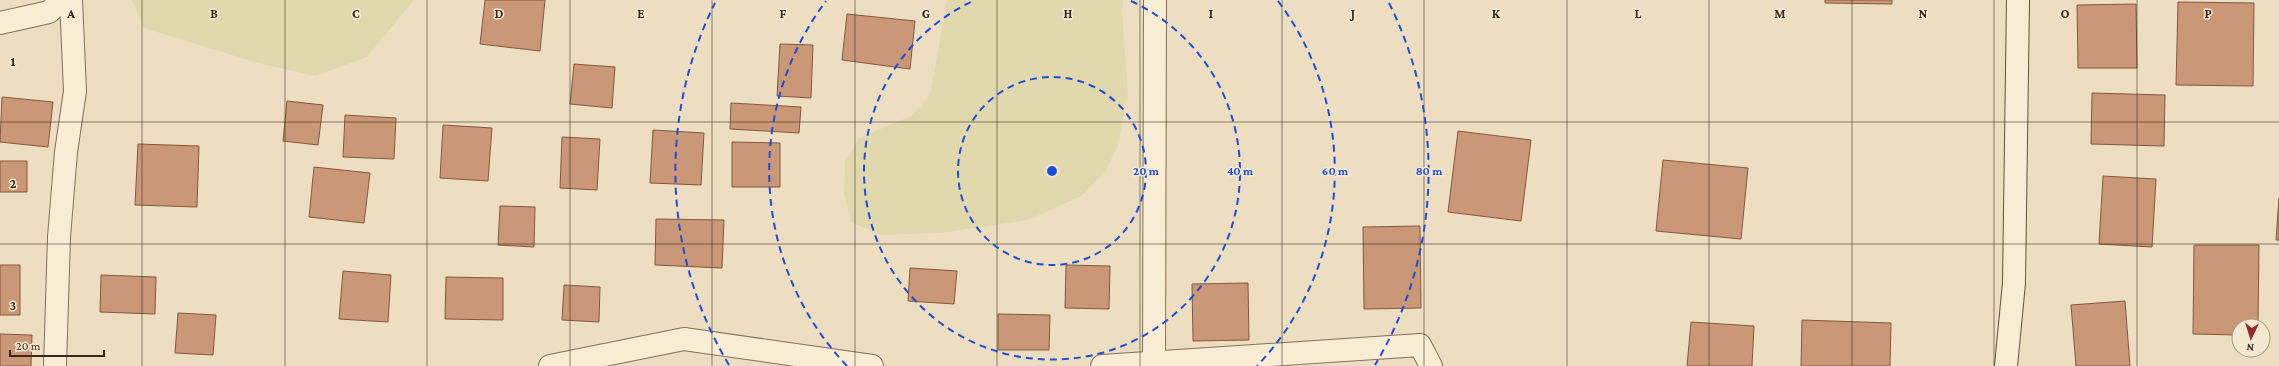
<svg xmlns="http://www.w3.org/2000/svg" width="2279" height="366" viewBox="0 0 2279 366" font-family="'Crimson Pro',serif">
	<style>
		.farmland { fill: #e2d8ae }
		.building { fill: #ca9777; stroke: #84583f }
		.lines { fill: none; stroke-linecap: round; stroke-linejoin: round }
		.street-casing { stroke: #856f59; stroke-width: 24 }
		.secondary-casing { stroke: #67503c; stroke-width: 24 }
		.street { stroke: #f8ecd4; stroke-width: 22 }
		.secondary { stroke: #f8ecd4; stroke-width: 22 }
		.grid { fill: none; stroke: #35281d; stroke-width: 1; stroke-opacity: 0.55 }
		.ring { fill: none; stroke: #1d4ed8; stroke-width: 2; stroke-dasharray: 7 5 }
		.grid-label { font-size: 13px; text-anchor: middle; font-weight: bold; fill: #35281d; stroke: #f4e9d0; stroke-width: 3; stroke-linejoin: round; paint-order: stroke }
		.centre { fill: #1d4ed8; stroke: #f4e9d0; stroke-width: 2 }
		.ring-label { font-size: 12px; text-anchor: middle; font-weight: bold; fill: #1d4ed8; stroke: #f4e9d0; stroke-width: 3; stroke-linejoin: round; paint-order: stroke }
	</style>
	<rect width="100%" height="100%" fill="#eddec1"/>
	<!-- farmland -->
	<path class="farmland" d="M132 0H414L367 57 315 76 258 63 144 28Z
		M947 0H1123L1122 11 1128 93 1117 148 1103 175 1081 196 1028 220 941 233 882 235 851 222 844 192 845 162 859 138 911 116 930 95Z"/>
	<!-- building -->
	<path class="building" d="M485 0H545L540 51 480 44Z
		M1825 0H1892V4L1825 3Z
		M2178 2 2254 3 2253 86 2176 85Z
		M2136 4 2137 68H2078L2077 5Z
		M847 14 915 21 910 69 842 60Z
		M780 44 813 45 811 98 777 96Z
		M574 64 615 67 612 108 570 104Z
		M2092 93 2165 95 2164 146 2091 144Z
		M2 97 53 102 48 147 0 142Z
		M287 101 323 105 318 145 283 141Z
		M731 103 801 107 799 133 730 129Z
		M345 115 396 118 394 159 343 157Z
		M443 125 492 128 488 181 440 178Z
		M653 130 704 133 701 185 650 183Z
		M1458 131 1531 140 1521 221 1448 212Z
		M562 137 600 139 597 190 560 188Z
		M732 142 780 143V187H732Z
		M138 144 199 146 197 207 135 205Z
		M1663 160 1748 168 1741 239 1656 231Z
		M0 161H27V192H0Z
		M314 167 370 173 364 223 309 217Z
		M2103 176 2156 179 2152 247 2099 244Z
		M2279 198V240H2276Z
		M500 206 535 207 534 247 498 245Z
		M656 219 724 220 722 268 655 265Z
		M1420 226 1421 308 1364 309 1363 227Z
		M2194 245H2259L2258 326H2239V335L2193 334Z
		M0 265H20V315H0Z
		M1066 265 1110 266 1109 309 1065 308Z
		M910 268 957 271 954 304 908 301Z
		M343 271 391 275 388 322 339 319Z
		M101 275 156 277 155 314 100 312Z
		M446 277 503 278V320L445 319Z
		M1248 283 1249 340 1193 341 1192 284Z
		M564 285 600 287 599 322 562 320Z
		M2125 301 2130 366H2076L2071 305Z
		M178 313 216 315 213 355 175 353Z
		M998 314 1050 315 1049 350H998Z
		M1802 320 1891 323 1890 366H1801Z
		M1691 322 1754 326 1752 366H1687Z
		M0 334 32 335 31 366H0Z"/>
	<g class="lines">
		<!-- street casing -->
		<g class="street-casing">
			<path id="street" d="M0 23 49 12 62 0
				M55 366 59 237 66 152 75 91 71 0
				M550 366 684 339 872 366
				M1102 366 1420 345 1431 366
				M1154 366 1155 0"/>
		</g>
		<!-- secondary casing -->
		<g class="secondary-casing">
			<path id="secondary" d="M2006 366 2014 283 2018 0"/>
		</g>
		<!-- street -->
		<use href="#street" class="street"/>
		<!-- secondary -->
		<use href="#secondary" class="secondary"/>
	</g>
	<!-- grid -->
	<path class="grid" d="M142 0V366M285 0V366M427 0V366M570 0V366M712 0V366M855 0V366M997 0V366M1140 0V366M1282 0V366M1424 0V366M1567 0V366M1709 0V366M1852 0V366M1994 0V366M2137 0V366M0 122H2279M0 244H2279"/>
	<!-- distance rings -->
	<g class="ring">
		<circle cx="1052" cy="171" r="94"/>
		<path d="M1131 1A188 188 0 1 1 973 1"/>
		<path d="M847 366A283 283 0 0 1 826 1M1278 1A283 283 0 0 1 1257 366"/>
		<path d="M729 365A377 377 0 0 1 715 3M1389 3A377 377 0 0 1 1375 365"/>
	</g>
	<g class="grid-label">
		<text x="71" y="18">A</text>
		<text x="214" y="18">B</text>
		<text x="356" y="18">C</text>
		<text x="499" y="18">D</text>
		<text x="641" y="18">E</text>
		<text x="783" y="18">F</text>
		<text x="926" y="18">G</text>
		<text x="1068" y="18">H</text>
		<text x="1211" y="18">I</text>
		<text x="1353" y="18">J</text>
		<text x="1496" y="18">K</text>
		<text x="1638" y="18">L</text>
		<text x="1780" y="18">M</text>
		<text x="1923" y="18">N</text>
		<text x="2065" y="18">O</text>
		<text x="2208" y="18">P</text>
		<text x="13" y="66">1</text>
		<text x="13" y="188">2</text>
		<text x="13" y="310">3</text>
	</g>
	<circle cx="1052" cy="171" r="6" class="centre"/>
	<g class="ring-label">
		<text x="1146" y="175">20 m</text>
		<text x="1240" y="175">40 m</text>
		<text x="1335" y="175">60 m</text>
		<text x="1429" y="175">80 m</text>
	</g>
	<!-- north arrow -->
	<g transform="translate(2251 338) rotate(184)"><circle r="19" fill="#f4e9d0" stroke="#a89c88"/>
	<path d="M0-3L7 15L0 10L-7 15Z" fill="#932a2e"/>
	<text y="-6" font-size="11" font-weight="bold" text-anchor="middle" fill="#35281d">N</text>
	</g>
	<!-- scale -->
	<path d="M10 350v6h94v-6" fill="none" stroke="#35281d" stroke-width="2"/>
	<text x="16" y="350" font-size="12" fill="#35281d" stroke="#f4e9d0" stroke-width="3" paint-order="stroke">20 m</text>
</svg>
